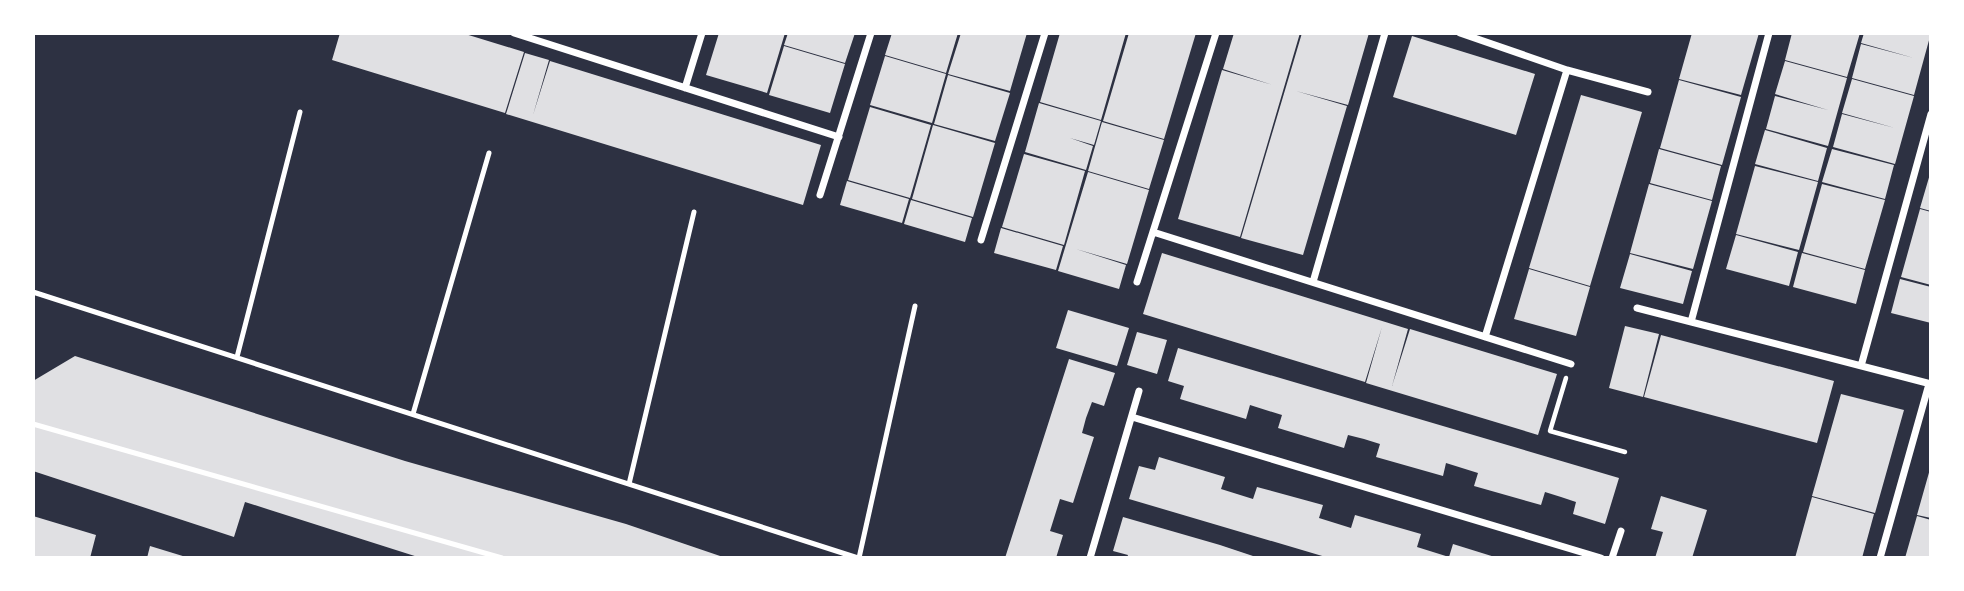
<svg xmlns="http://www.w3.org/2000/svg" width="1964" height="591" viewBox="0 0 1964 591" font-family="Ubuntu,sans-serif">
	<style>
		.building { fill: #e0e0e3 }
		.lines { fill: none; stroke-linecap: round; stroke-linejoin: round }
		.path { stroke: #fff; stroke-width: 4.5 }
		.service { stroke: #fff; stroke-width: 5 }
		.minor { stroke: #fff; stroke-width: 7 }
	</style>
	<rect width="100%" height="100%" fill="#2d3142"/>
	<!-- building -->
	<path class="building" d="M340 33H462L524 52 505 113 332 60Z
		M719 33H785L767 93 706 75Z
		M788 33 834 34 855 33 845 63 784 45Z
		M892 33H958L946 73 885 55Z
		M961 33H1027L1010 91 948 74Z
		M1060 33H1126L1101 120 1040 102Z
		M1129 33H1196L1164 139 1103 121Z
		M1234 33H1300L1240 237 1178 219 1222 70 1273 85 1223 69Z
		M1302 33H1369L1348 105 1296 91 1347 106 1303 255 1241 238Z
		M1692 33H1759L1741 95 1679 79Z
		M1792 33H1860L1847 77 1785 60Z
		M1864 33H1931L1914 95 1852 78 1861 44 1914 58 1861 43Z
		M1412 36 1535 74 1516 135 1393 97Z
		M784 46 845 64 830 113 769 95Z
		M525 53 549 60 533 115 550 61 821 145 803 205 506 114Z
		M885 56 946 74 932 123 870 105Z
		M1785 61 1847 78 1828 146 1766 129 1775 96 1828 110 1775 94Z
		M948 75 1010 93 995 141 934 124Z
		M1852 79 1914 96 1895 164 1833 147 1842 114 1895 128 1842 113Z
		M1679 80 1741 97 1722 165 1660 148Z
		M1581 95 1642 112 1590 286 1529 268Z
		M1039 103 1101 121 1094 145 1070 138 1093 146 1086 170 1025 152Z
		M870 107 931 125 910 198 848 180Z
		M1102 122 1164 140 1149 189 1088 171Z
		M933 125 995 143 973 217 912 199Z
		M1765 130 1827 148 1818 181 1755 164Z
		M1659 149 1721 166 1712 200 1650 183Z
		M1832 149 1894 165 1885 199 1822 182Z
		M1024 154 1085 171 1064 245 1002 227Z
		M1755 166 1818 182 1799 250 1736 234Z
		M1088 172 1149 190 1127 264 1076 249 1126 265 1119 289 1058 271Z
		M1930 174H1931V211L1920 208Z
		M847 181 909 199 902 223 840 205Z
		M1649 184 1712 201 1693 269 1630 253Z
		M1822 184 1885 200 1865 269 1803 252Z
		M911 200 972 218 965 242 904 224Z
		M1920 209 1931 212V285L1901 277Z
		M1001 228 1063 246 1056 270 994 253Z
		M1736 235 1798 252 1789 286 1726 269Z
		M1162 253 1408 329 1392 386 1410 329 1557 374 1538 435 1366 383 1382 327 1365 382 1143 314Z
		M1802 253 1865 270 1856 304 1793 287Z
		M1630 254 1692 271 1683 304 1620 288Z
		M1529 269 1590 287 1576 336 1514 319Z
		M1900 279 1931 287V323L1891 313Z
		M1068 310 1129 328 1117 366 1056 348Z
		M1625 326 1659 334 1643 397 1609 388Z
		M1137 332 1167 340 1157 374 1127 365Z
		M1661 335 1834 381 1817 443 1644 397Z
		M1178 348 1619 478 1605 524 1573 514 1576 502 1561 497 1545 492 1541 505 1474 486 1478 473 1446 463 1443 476 1376 457 1380 444 1364 439 1348 435 1344 448 1278 428 1282 415 1250 405 1246 419 1180 399 1184 386 1168 381Z
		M75 356 405 461 626 524 726 558H421L245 502 234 537 33 471V381Z
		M1069 359 1115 373 1104 406 1092 402 1086 418 1082 433 1094 437 1073 503 1060 499 1050 531 1063 535 1056 558H1005Z
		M1841 394 1904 410 1875 513 1812 496Z
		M1159 457 1225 477 1221 489 1253 499 1257 487 1323 505 1319 518 1351 528 1355 515 1421 534 1417 547 1449 557 1453 544 1498 558H1329L1129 499 1139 466 1155 470Z
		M1930 469H1931V518L1917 515Z
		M1661 496 1707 510 1692 558H1655L1663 532 1651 529Z
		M1812 497 1874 514 1862 558H1795Z
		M33 516 96 535 90 558H33Z
		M1917 516 1931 520V558H1905Z
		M1123 517 1220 545 1259 558H1127L1128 555 1113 551Z
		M150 546 186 557V558H147Z"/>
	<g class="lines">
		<!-- path -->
		<path class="path" d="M1566 378 1550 431 1625 452"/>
		<!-- service -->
		<path class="service" d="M33 292 858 558
			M237 357 300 112
			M413 414 489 153
			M33 424 502 558
			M629 484 694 212
			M859 558 915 306"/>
		<!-- minor -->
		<path class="minor" d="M514 33 839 137
			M1460 33 1567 70 1648 92
			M685 88 702 33
			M820 195 871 33
			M1153 232 1571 364
			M981 240 1045 33
			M1137 282 1216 33
			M1313 282 1385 33
			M1637 308 1931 384
			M1691 322 1769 33
			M1485 337 1567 70
			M1861 366 1931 114
			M1132 417 1601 558
			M1090 558 1139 391
			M1612 558 1621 531
			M1880 558 1929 384"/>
	</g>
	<!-- border -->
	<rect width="1964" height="591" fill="none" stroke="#ffffff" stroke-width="70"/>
</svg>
